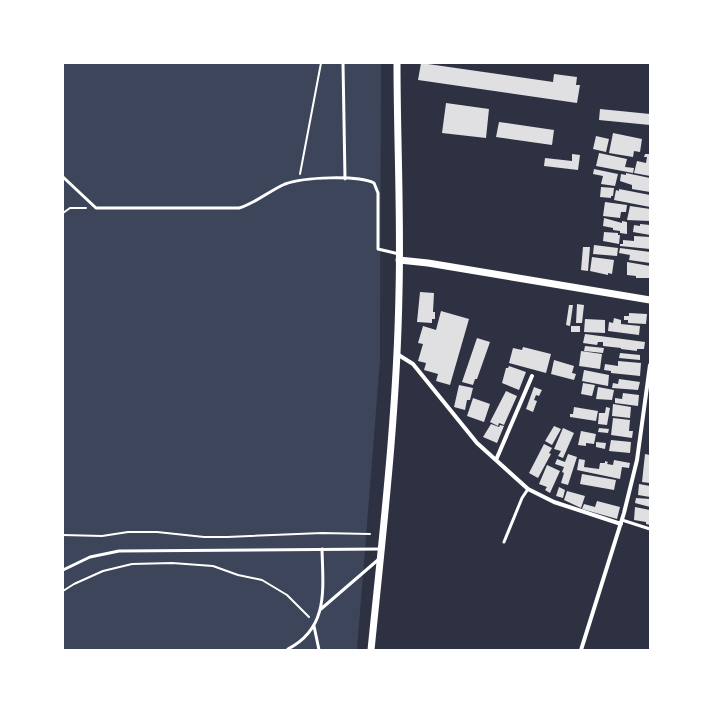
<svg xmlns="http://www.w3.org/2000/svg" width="713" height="713" viewBox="0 0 713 713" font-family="'Varela Round',sans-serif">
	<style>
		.green { fill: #3c4559 }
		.building { fill: #e0e0e3 }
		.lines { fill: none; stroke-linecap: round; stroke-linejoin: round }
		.path { stroke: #fff; stroke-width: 2 }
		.service { stroke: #fff; stroke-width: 3 }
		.minor { stroke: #fff; stroke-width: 4 }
		.tertiary { stroke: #fff; stroke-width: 7 }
	</style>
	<rect width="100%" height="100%" fill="#2d3142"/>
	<!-- green -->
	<path class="green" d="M63 63H381L380 361 357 650H63Z"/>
	<!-- building -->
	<path class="building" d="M421 63 553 82 554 74 577 77 576 85H580L577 103 418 80Z
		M446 103 489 109 486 138 442 133Z
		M600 109 650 114V125L599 120Z
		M499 122 554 130 552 145 496 137Z
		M613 133 642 139 640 152 634 151 633 157 609 153Z
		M596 136 609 139 606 152 593 149Z
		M599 153 627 159 625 167 634 168 633 173 596 166Z
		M572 154 580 155 578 170 544 166 545 158 572 161Z
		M645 154H649L650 157V176L634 173 637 161 646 163 647 157H644Z
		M594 169 618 174 615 186 601 184 603 176 593 174Z
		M626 173 650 178V192L632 189V185L620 181 621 174 626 175Z
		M601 187 614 188 613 196H611V198L600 197Z
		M619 189 650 195V207L614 200 616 190 619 191Z
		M605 202 627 205 626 212H621L620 218 603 216Z
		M630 206 650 209V221L627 220Z
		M604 218 622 223V221L627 222V234L620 233V231L613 230V228L603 226Z
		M640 224 650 225V235L633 232 634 225 640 226Z
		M604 232 618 233V235H620L619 244 603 241Z
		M634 236 650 237V249L620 246V244H623V240L634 241Z
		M594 245 618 248 617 256 593 254Z
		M583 247H590L588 271 581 270Z
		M620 248 650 252V263L629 260 630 255 619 253Z
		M592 257 614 260 612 274 608 273V275L590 271Z
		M627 262 650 266V278H636V276L627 275Z
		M420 292 434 293 433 312H435V319H432V323L417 322Z
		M577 304 584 305 582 323H576Z
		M569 305H573L570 326 566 325Z
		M441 311 469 319 450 385 436 381 438 374 424 370 426 363 418 361 423 344 418 343 423 326 436 330Z
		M629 313 647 314 646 324 628 323V320H624V316H629Z
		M614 318 621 320V324L640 326 639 335 608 331 609 322 613 323Z
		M585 319 605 320V333L584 332Z
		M571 326H580V332H571Z
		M585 334 645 342 644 349H637V351L621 349V348L603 346V342H598L597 345 583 343Z
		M477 338 490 342 477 379H475L473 385 462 382Z
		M585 346 604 348 603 353 584 351Z
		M523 347 551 354 546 373 509 363 513 348 522 350Z
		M581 351 602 354 600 369 579 366Z
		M620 353 640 355V360L619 358Z
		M554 360 574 366 572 373 576 374 574 380 551 374Z
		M618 361 641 363 640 376 611 373V371L604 370 605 364 618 366Z
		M509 366 526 372 519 390 502 383 506 368H508Z
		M584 370 609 375 608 386 582 381Z
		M619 379 640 382 638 390 612 388 613 383 618 384Z
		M583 383 595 385 592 396 581 394Z
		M459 385 473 388 470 400H467L465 410 454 407Z
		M534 387 542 390 539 396 536 395 534 400 537 401 533 412 526 409Z
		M598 387 614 390 612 400 596 399Z
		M506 391 517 396 504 425 499 423 498 426 490 422Z
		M623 393 639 395 638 406 615 403V398L622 399Z
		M473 398 490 404 484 422 467 416Z
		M613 404 631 407 630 418 612 416Z
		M574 407 598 411 596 421 570 417V414H573Z
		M606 407 610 408 607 425 598 424 599 413H605Z
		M613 418 630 420 629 431H633L632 438 611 435Z
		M491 424 499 427 500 425 504 426 497 443 483 437Z
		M554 426 561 429 552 445 545 441Z
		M563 428 574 433 563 458 558 456 561 451 554 449Z
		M599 428 609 429 608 433 598 432Z
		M581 431 596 434 594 444 586 443V446L578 445Z
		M611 440 631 442 630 453 609 451Z
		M596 442 606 443 605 449 596 447Z
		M544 444 552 448 549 453 551 454 538 478 529 473Z
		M568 454 577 457 568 485 561 483 564 473 562 472 564 467 555 464 557 459 565 462Z
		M645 454 650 455V483L642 482Z
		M579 459 585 460 584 467 599 469 600 463H605V461L608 462 607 464 613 465 614 460 630 463 629 468 622 467 620 479 577 470Z
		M547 465 560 471 550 493 545 490 547 487 539 484Z
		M582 474 616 480 614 490 580 484Z
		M639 484 650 486V497L638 495Z
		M559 487 565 490 563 498 556 496Z
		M567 491 585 496 581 508 564 500Z
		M636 498 650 499V507L635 503Z
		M597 501 620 507 617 519 582 509 584 504 595 507Z
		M635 507 650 510V525L646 524V522L634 520Z"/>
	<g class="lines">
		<!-- path -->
		<path class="path" d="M300 174 321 63
			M63 213 70 208H86
			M63 535 102 536 128 532H157L204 537H227L322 533 370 534
			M63 591 74 584 103 571 132 564 172 563 213 566 238 575 262 580 287 595 309 617"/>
		<!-- service -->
		<path class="service" d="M343 63 345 179
			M63 177 96 208H239C256 203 269 191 285 184 304 177 357 175 374 183L378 193V249L399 254
			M622 520 650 529
			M504 542 522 498 528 489
			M63 570 90 557 119 551 381 549
			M321 609 379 559
			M314 626 319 650
			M288 649C329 628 323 589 322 549"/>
		<!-- minor -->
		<path class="minor" d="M397 354 413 364 477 443 528 489 554 502 621 524
			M496 460 532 376
			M581 650 624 513 637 460 650 365"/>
		<!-- tertiary -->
		<path class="tertiary" d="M399 260 428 263 650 300
			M371 650C383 531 397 412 399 292 401 216 397 139 397 63"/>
	</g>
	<!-- border -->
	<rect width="713" height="713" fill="none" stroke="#ffffff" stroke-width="128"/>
</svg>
